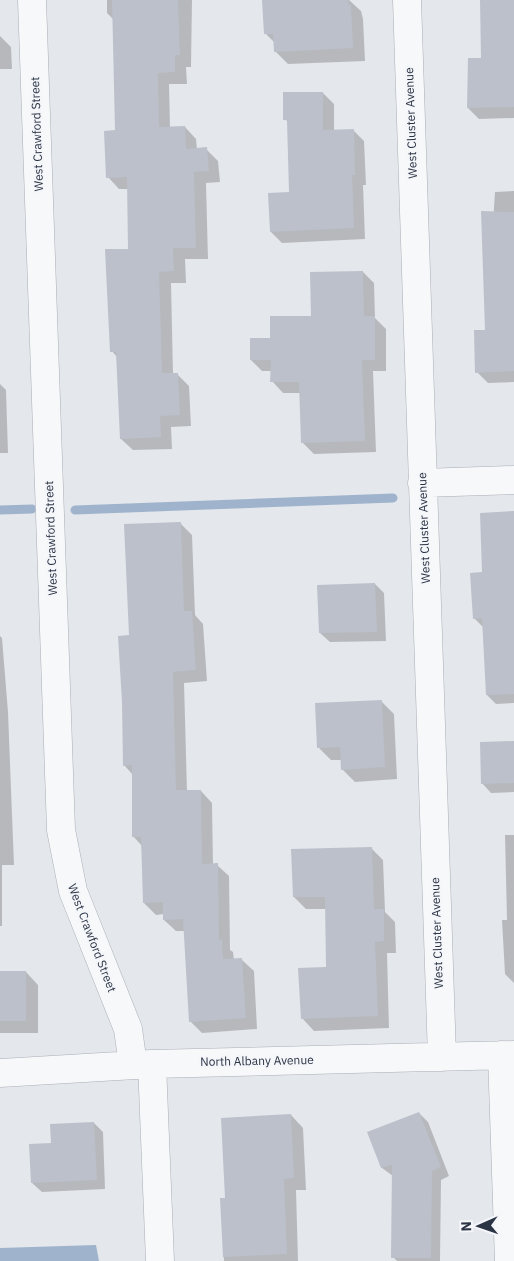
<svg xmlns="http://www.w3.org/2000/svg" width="514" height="1261" viewBox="0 0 514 1261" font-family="'IBM Plex Sans',sans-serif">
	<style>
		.water { fill: #9fb4cc }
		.shadow { fill: #0003 }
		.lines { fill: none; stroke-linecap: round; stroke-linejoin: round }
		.stream { stroke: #9fb4cc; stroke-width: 9 }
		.building { fill: #bbc0ca }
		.minor-casing { stroke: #a9aeb7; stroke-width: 29 }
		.minor { stroke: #f7f8fa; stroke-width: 28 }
		.labels { text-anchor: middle; stroke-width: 4; stroke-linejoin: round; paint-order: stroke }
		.street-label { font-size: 12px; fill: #2b3445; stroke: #f4f6f9 }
	</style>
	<rect width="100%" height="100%" fill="#e4e7ec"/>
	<!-- water -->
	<path class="water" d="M96 1245 99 1261H0V1248Z"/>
	<!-- shadow -->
	<path class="shadow" d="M107 0H192L191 67H186L187 84H169L170 128 185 127 196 139 197 149H206L218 161 220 182 206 183 208 259H185L186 283H171L173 374H177L189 386 191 426 171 427 172 449 133 450 121 439 117 357 112 351 130 250 128 189H119L108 177 116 132 114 20 107 13Z
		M307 0H349L361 11 363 19 365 61 288 64 275 51V43L265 33Z
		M482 0H514V118L479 119 468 108 482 59Z
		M0 36 11 47 12 69H0Z
		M323 93 334 104V131L353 130 364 141 366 185H363L365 239 282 243 271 232 290 193 289 123 285 119Z
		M514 191V382L488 383 477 372 486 331 495 192Z
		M363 272 374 283 375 318 386 329V371H373L376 452 314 454 302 442 301 393H283L272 381V371H262L251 360 272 340 312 317Z
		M0 384 6 390 8 453H0Z
		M514 513V703L496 704 487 695 483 627 474 618 484 573Z
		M180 523 192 535 195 615 203 624 207 681 184 683 187 791H201L212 803 213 865H217L229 876 230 950 233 952 234 960H242L254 971 257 1029 202 1033 190 1021 185 931H176L164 920V914L156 915 144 903 142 846 133 836V775L124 765 130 636Z
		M375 584 384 593 386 641 330 642 320 633Z
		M0 636 2 638 8 712 14 865H2V926H0Z
		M381 701 394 714 397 779 355 782 342 769V760H331L319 748Z
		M514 742V792L491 793 482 783Z
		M505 835H514V983L505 974 502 920H507Z
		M371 848 383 860 385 912 395 922 396 953H387L389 1028 314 1031 302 1018 327 968 326 909H306L294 897Z
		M0 972H26L38 985V1033H0Z
		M419 1113 428 1122 449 1176 441 1180 440 1261H397L393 1257V1176L382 1168 369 1133Z
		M291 1115 303 1128 306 1190H296L298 1261H224L221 1199H226Z
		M94 1123 103 1132 105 1189 42 1192 32 1183 52 1145Z"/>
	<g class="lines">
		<!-- stream -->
		<path class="stream" d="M0 510 32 509
			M75 510 393 498"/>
	</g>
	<!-- building -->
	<path class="building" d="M112 0H178L180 55H175V72L158 73 159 127 185 126 186 149 207 147 209 171 194 172 196 248H173L174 271 159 272 162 373H178L180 415 160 416 161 437 120 439 116 352H110L105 249H128L127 177 106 178 104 131 115 130Z
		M262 0H348L349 5H351L353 48 274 52 273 34H264Z
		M480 0H514V107L467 108 468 58H481Z
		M283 92H323V130L354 129 355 175H352L354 228 270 232 268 193 289 192 287 120H283Z
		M481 211 514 212V371L475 373 474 330H485Z
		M363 271 364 316H375V360H362L365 441 301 443 299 382H270L271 360H250V338H270V316H311L310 272Z
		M514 511V694L486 695 482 618 473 619 470 573 482 572 480 513Z
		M181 522 184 611H192L196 670 173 672 176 790H201L202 864 218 863 219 940 222 939 223 959 242 958 246 1018 189 1022 183 919 163 920V902L143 903 141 837H132V765L123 766 122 702 118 636 129 635 124 524Z
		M375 583 377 632 319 633 317 585Z
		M382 700 385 767 341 770 340 747 317 748 315 703Z
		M514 741V783L481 784 480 742Z
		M372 847 374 909H384V941L375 942 378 1016 301 1019 298 968 326 967 325 897H293L291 849Z
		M0 971H26V1021H0Z
		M419 1112 441 1167 432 1171 431 1258H391L392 1165 381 1168 367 1132Z
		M291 1114 294 1178 284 1179 287 1254 223 1257 220 1198H225L221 1118Z
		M94 1122 97 1180 31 1183 29 1144 51 1143 50 1124Z"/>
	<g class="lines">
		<!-- minor casing -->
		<g class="minor-casing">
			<path id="minor" d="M32 0 61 830 73 891 128 1029 133 1065
				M407 0 442 1057
				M422 483 514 480
				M502 1055 509 1261
				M152 1064 160 1261
				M0 1073 152 1064 514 1055"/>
		</g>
		<!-- minor -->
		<use href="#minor" class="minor"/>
	</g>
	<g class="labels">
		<!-- street labels -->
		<g class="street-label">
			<text transform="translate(411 123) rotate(-92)" y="4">West Cluster Avenue</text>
			<text transform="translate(37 134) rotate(-92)" y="4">West Crawford Street</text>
			<text transform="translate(424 528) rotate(-92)" y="4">West Cluster Avenue</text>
			<text transform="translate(51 538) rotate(-92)" y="4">West Crawford Street</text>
			<text transform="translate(437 933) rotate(-92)" y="4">West Cluster Avenue</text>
			<text transform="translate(92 938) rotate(69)" y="4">West Crawford Street</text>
			<text transform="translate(257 1061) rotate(-1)" y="4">North Albany Avenue</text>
		</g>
	</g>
	<!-- north arrow -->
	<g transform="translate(479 1226) rotate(268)" stroke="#f4f6f9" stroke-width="4" paint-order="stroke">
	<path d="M0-4L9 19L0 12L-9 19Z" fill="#2b3445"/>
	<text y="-8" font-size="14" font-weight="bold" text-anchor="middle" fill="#2b3445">N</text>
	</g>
</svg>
